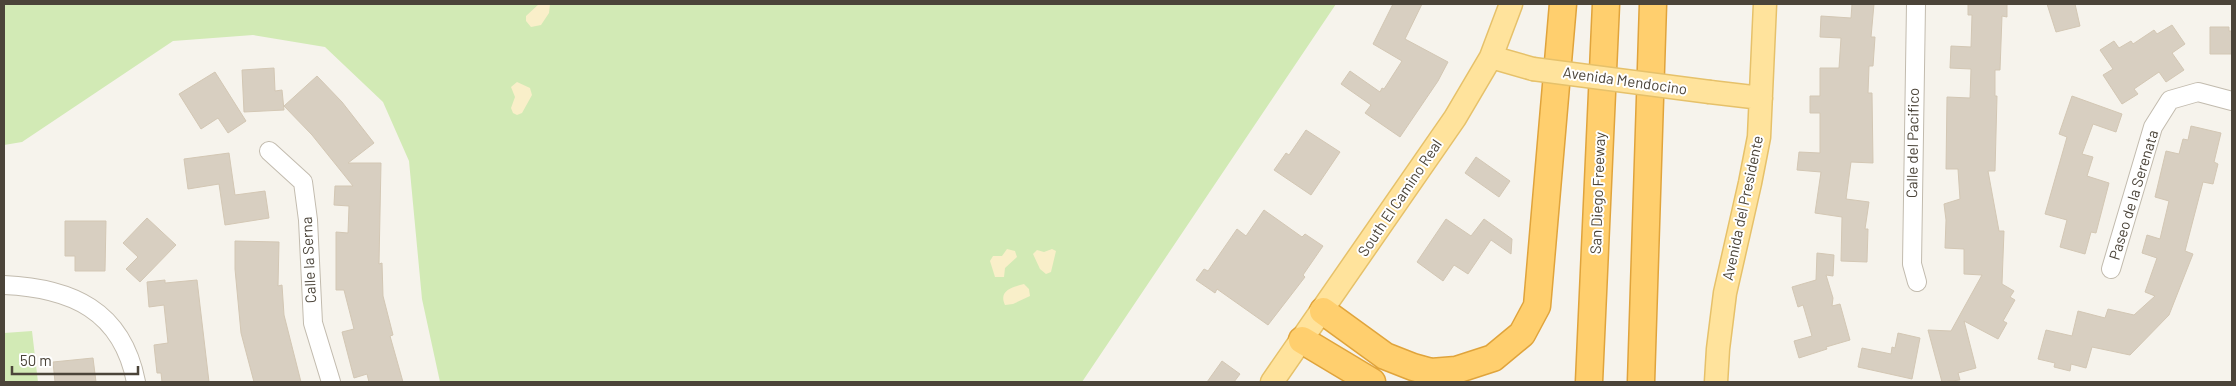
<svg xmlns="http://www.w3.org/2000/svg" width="2236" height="386" viewBox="0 0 2236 386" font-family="Barlow,sans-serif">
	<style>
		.green { fill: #d2eab5 }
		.sand { fill: #f9efc9 }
		.building { fill: #d8cfc1; stroke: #d3c7b4 }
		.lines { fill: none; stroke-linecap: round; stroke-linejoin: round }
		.minor-casing { stroke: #c2bbae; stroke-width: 20 }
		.major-casing { stroke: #e6c16a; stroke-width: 25 }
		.highway-casing { stroke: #e0a43c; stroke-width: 29 }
		.minor { stroke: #fff; stroke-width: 18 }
		.major { stroke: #ffe39c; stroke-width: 22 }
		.highway { stroke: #ffcf6e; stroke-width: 26 }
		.major-bridge-casing { stroke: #e6c16a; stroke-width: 25; stroke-linecap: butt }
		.major-bridge { stroke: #ffe39c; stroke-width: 22 }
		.labels { text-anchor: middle; stroke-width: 4; stroke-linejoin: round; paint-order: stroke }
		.street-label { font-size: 15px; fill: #4b4439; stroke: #fff }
	</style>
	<rect width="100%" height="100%" fill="#f6f3ec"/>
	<!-- green -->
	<path class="green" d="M4 4H1336L1082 382H440L422 299 409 161 383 102 325 47 253 35 173 41 22 142 4 145Z
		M32 331 38 382H4V333Z"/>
	<!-- sand -->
	<path class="sand" d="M539 4H550L549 13 541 25 531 27 526 21V16Z
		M517 82 530 88 532 95 522 113 517 115 513 113 511 108 515 97 511 87Z
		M1007 249 1015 251 1017 257 1005 268 1004 277H995L990 261 993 256H1002Z
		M1052 249 1056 251 1051 272 1046 274 1040 269 1033 254 1037 250 1044 252Z
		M1024 284 1029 289 1030 296 1013 304 1005 305C998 290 1013 287 1024 284Z"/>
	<!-- building -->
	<path class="building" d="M1393 4H1422L1405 39 1448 62 1438 81 1400 137 1365 113 1371 105 1341 84 1350 71 1380 92 1382 88 1384 89 1402 61 1373 44Z
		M1852 4H1874L1871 37H1875L1873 66H1869L1868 93H1872L1873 163 1851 162 1846 199 1869 202 1865 229H1868L1867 262 1841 261 1842 217 1815 213 1821 172 1797 170 1799 152 1820 153V113H1810V96H1820V68H1839L1841 38 1820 37 1821 16 1851 18Z
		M1968 4H2007V17L2002 16 2000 70H1995V96H1997L1995 171H1988L1999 231H2004L2002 284 2014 291 2010 297 2015 300 2003 321 2007 323 1998 339 1964 321 1976 368 1958 373 1960 380 1942 382 1928 330 1951 331 1982 275 1964 274V249L1945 248 1946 220 1944 204 1960 199 1958 169H1946L1947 97 1970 98 1971 69 1950 68 1951 46 1971 47 1972 15H1968Z
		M2047 4H2075L2080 26 2056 32Z
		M2172 25 2185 44 2172 53 2184 70 2166 82 2159 72 2134 89 2138 94 2122 104 2103 75 2113 69 2100 50 2114 41 2119 48 2131 41 2133 44 2154 30 2157 34Z
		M2210 27H2229V31H2232V54H2210Z
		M274 68 275 91 282 90 284 110 244 112 242 70Z
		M215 72 246 121 228 133 218 118 201 129 179 94Z
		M317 76 342 102 374 143 348 163H381L379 264 382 263 383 296 393 335 390 336 403 382H369L367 374 354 378 342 332 354 329 344 290H336V232L348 233 349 206 334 205 335 186H353L312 135 284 106Z
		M2072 96 2122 114 2116 132 2093 124 2082 154 2093 157 2087 176 2109 183 2096 233 2091 232 2085 254 2060 247 2067 220 2045 214 2067 137 2059 134Z
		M2191 126 2221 133 2214 162 2218 164 2213 184 2203 182 2185 251 2193 254 2169 315 2130 355 2092 347 2086 368 2071 364 2070 371 2054 367 2055 363 2038 359 2046 330 2072 336 2078 311 2105 318 2108 309 2134 315 2155 296 2145 292 2157 258 2142 253 2147 235 2160 239 2169 201 2155 197 2166 151 2179 154 2183 139 2188 140Z
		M1306 130 1340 152 1311 195 1274 170 1286 153 1289 155Z
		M229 153 235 195 265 191 269 218 225 225 219 184 188 189 184 159Z
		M1476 157 1510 181 1499 197 1465 173Z
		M1264 210 1302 237 1305 234 1323 246 1303 275 1305 277 1268 325 1217 289 1215 293 1196 280 1204 269 1208 271 1237 229 1246 236Z
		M147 218 176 245 140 282 126 269 138 257 123 243Z
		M1446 219 1471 236 1484 219 1512 239 1511 254 1491 240 1468 274 1454 265 1443 281 1417 262Z
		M65 221H106L105 271H75V256H65Z
		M235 241 279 242 278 286 282 285 284 315 301 382H254L241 333 235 269Z
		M1817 253 1834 255 1833 276 1826 275 1833 298 1832 306 1840 304 1850 340 1826 347 1827 349 1799 358 1794 341 1812 336 1803 305 1798 307 1792 287 1816 280Z
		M165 280V283L197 280 209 382H162L161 373H157L154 345 168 343 164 305 149 307 147 282Z
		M1898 333 1920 338 1912 379 1858 367 1862 348 1891 354 1892 347 1895 348Z
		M93 358 96 382H55L53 362Z
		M1222 361 1240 374 1234 382H1207Z"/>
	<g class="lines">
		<!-- minor casing -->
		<g class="minor-casing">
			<path id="minor" d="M1916 4 1912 264 1917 282
				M269 151 303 182 308 220 313 323 331 382
				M2111 269 2153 127 2170 100 2198 92 2232 101
				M4 285C71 288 122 310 136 382"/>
		</g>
		<!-- major casing -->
		<g class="major-casing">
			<path id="major" d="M1491 57 1533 69
				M1710 92 1761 98
				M1272 382 1455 118 1491 57 1511 4
				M1716 382 1718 349 1725 293 1750 183 1759 137 1765 4"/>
		</g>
		<!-- highway casing -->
		<g class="highway-casing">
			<path id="highway" d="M1323 311 1385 356 1413 367 1431 372 1456 370 1493 358 1522 334 1537 306 1563 4
				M1302 340 1372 382
				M1589 382 1606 4
				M1641 382 1653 4"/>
		</g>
		<!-- minor -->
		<use href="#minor" class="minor"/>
		<!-- major -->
		<use href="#major" class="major"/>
		<!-- highway -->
		<use href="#highway" class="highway"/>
		<!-- major-bridge casing -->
		<g class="major-bridge-casing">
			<path id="major-bridge" d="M1533 69 1710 92"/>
		</g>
		<!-- major-bridge -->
		<use href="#major-bridge" class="major-bridge"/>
	</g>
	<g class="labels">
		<!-- street labels -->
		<g class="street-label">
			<text transform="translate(1625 81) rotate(8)" y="5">Avenida Mendocino</text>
			<text transform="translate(1913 143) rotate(-89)" y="5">Calle del Pacifico</text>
			<text transform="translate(1598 193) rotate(-88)" y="5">San Diego Freeway</text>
			<text transform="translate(2134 195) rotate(-73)" y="5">Paseo de la Serenata</text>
			<text transform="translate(1400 198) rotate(-56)" y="5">South El Camino Real</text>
			<text transform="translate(1743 208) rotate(-78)" y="5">Avenida del Presidente</text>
			<text transform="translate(309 260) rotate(-93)" y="5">Calle la Serna</text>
		</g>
	</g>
	<!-- border -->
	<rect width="2236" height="386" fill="none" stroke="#4b4439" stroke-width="10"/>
	<!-- scale -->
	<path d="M12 366v8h126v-8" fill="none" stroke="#4b4439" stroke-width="2.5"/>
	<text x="20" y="366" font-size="15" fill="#4b4439" stroke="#ffffff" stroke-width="4" paint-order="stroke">50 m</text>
</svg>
